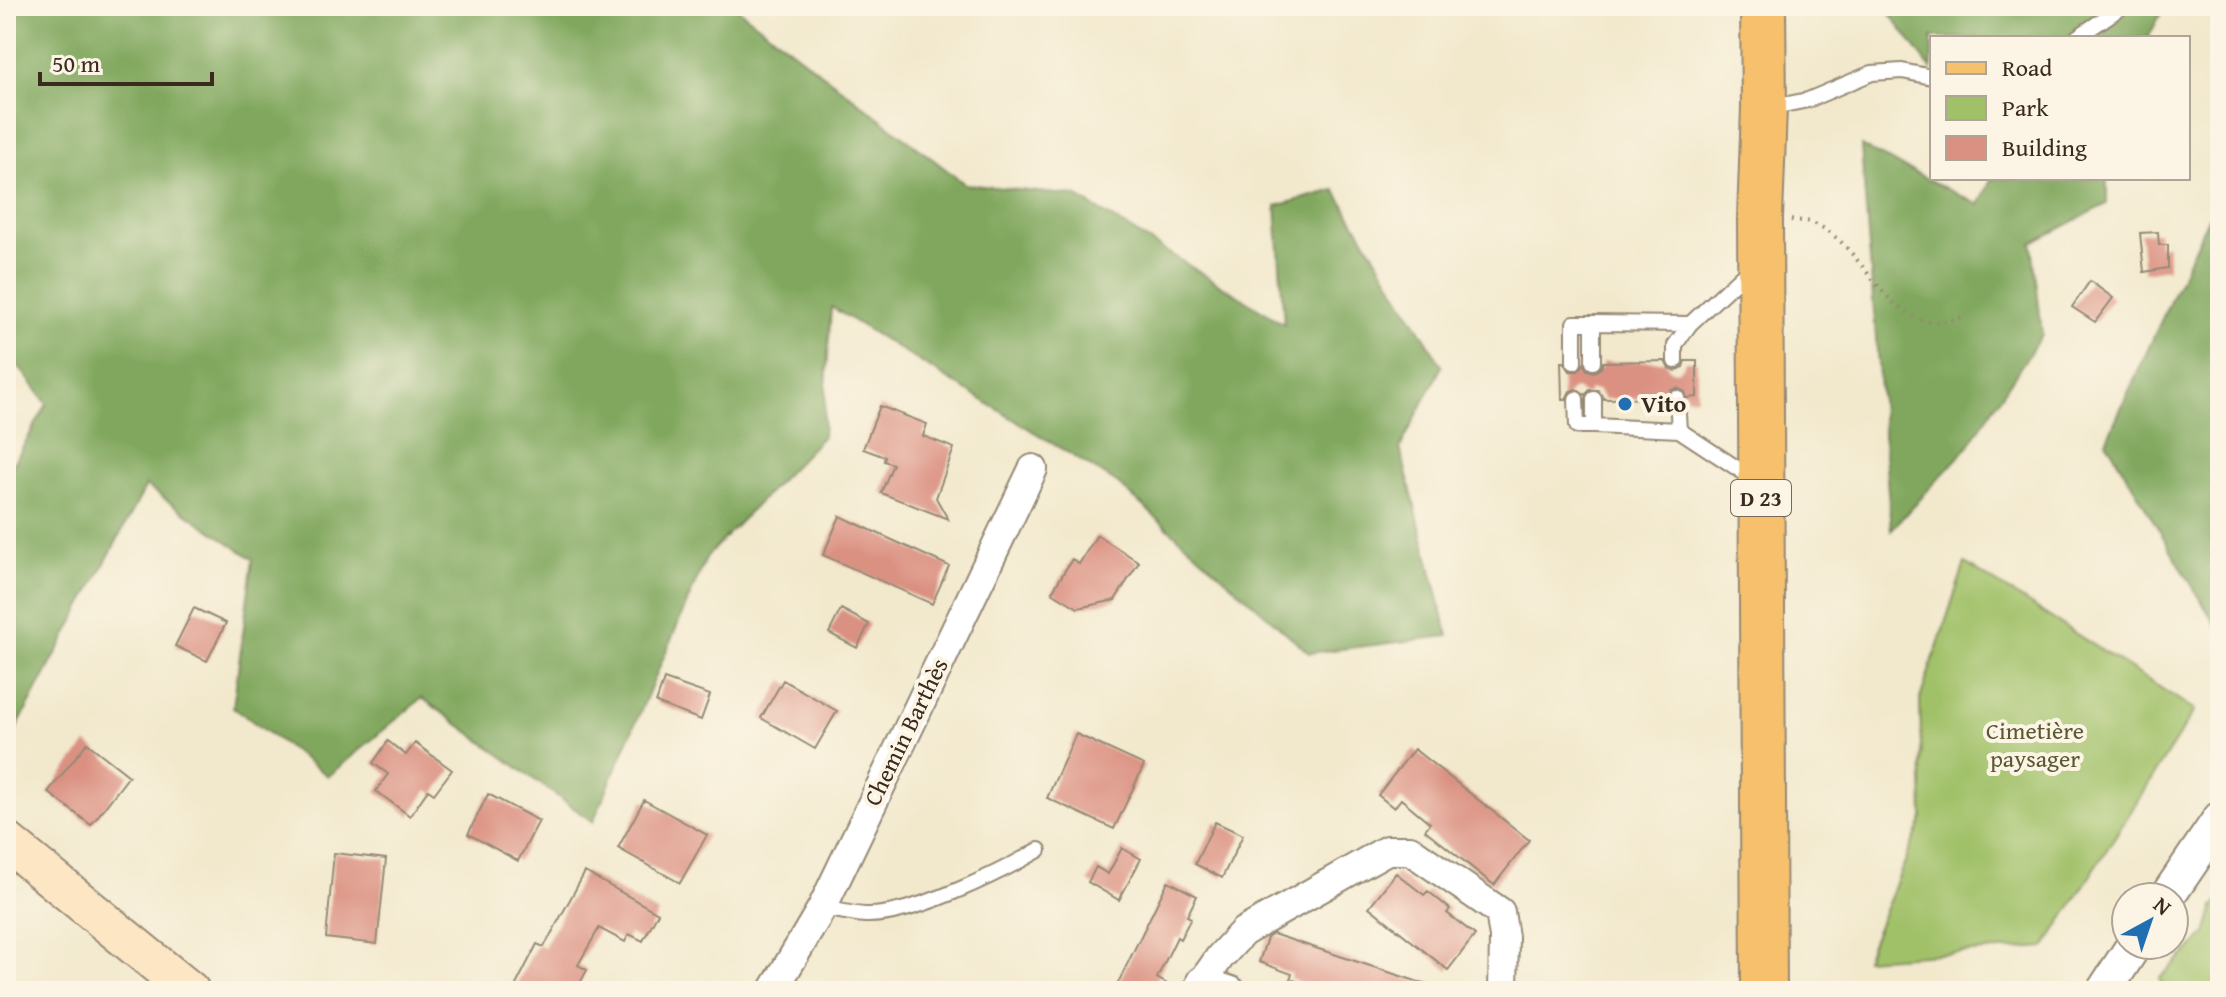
<svg xmlns="http://www.w3.org/2000/svg" width="2226" height="997" viewBox="0 0 2226 997" font-family="'Gentium Book Plus',serif">
	<style>
		.green { fill: #a1c169; stroke: #6e7644; stroke-width: 2 }
		.forest { fill: #80a75d; stroke: #5e683e; stroke-width: 2 }
		.building { fill: #db9182 }
		.lines { fill: none; stroke-linecap: round; stroke-linejoin: round }
		.service-casing { stroke: #968a76; stroke-width: 18 }
		.minor-casing { stroke: #968a76; stroke-width: 32 }
		.tertiary-casing { stroke: #968a76; stroke-width: 38 }
		.secondary-casing { stroke: #968a76; stroke-width: 42 }
		.primary-casing { stroke: #968a76; stroke-width: 48 }
		.path { stroke: #968a76; stroke-width: 4; stroke-dasharray: 2 6; stroke-linecap: butt }
		.service { stroke: #fff; stroke-width: 14 }
		.minor { stroke: #fff; stroke-width: 28 }
		.tertiary { stroke: #fff; stroke-width: 34 }
		.secondary { stroke: #fce6c4; stroke-width: 38 }
		.primary { stroke: #f7c06c; stroke-width: 44 }
		.poi-dot { fill: #1f6fb2; stroke: #fcf5e5; stroke-width: 3 }
		.labels { text-anchor: middle; stroke-width: 8; stroke-linejoin: round; paint-order: stroke }
		.shield { fill: #fcf5e5; stroke: #75675a; stroke-width: 2 }
		.shield-label { font-size: 22px; font-weight: bold; fill: #3b2a1e }
		.poi-label { font-size: 24px; font-weight: bold; fill: #3b2a1e; stroke: #fcf5e5; text-anchor: start }
		.park-label { font-size: 24px; fill: #5a5734; stroke: #fcf5e5 }
		.street-label { font-size: 24px; fill: #3b2a1e; stroke: #fcf5e5 }
	</style>
	<rect width="100%" height="100%" fill="#fcf5e5"/>
	<filter id="ink" filterUnits="userSpaceOnUse"><feTurbulence type="fractalNoise" baseFrequency=".0125" numOctaves="2"/><feDisplacementMap in="SourceGraphic" scale="16" xChannelSelector="R" yChannelSelector="G"/><feConvolveMatrix kernelMatrix="1 2 1 2 8 2 1 2 1" color-interpolation-filters="sRGB"/></filter>
	<filter id="wash" filterUnits="userSpaceOnUse"><feTurbulence type="fractalNoise" baseFrequency=".006" numOctaves="4" result="noise"/><feDisplacementMap in="SourceGraphic" scale="32" xChannelSelector="R" yChannelSelector="G"/><feGaussianBlur stdDeviation="1.8" result="paint"/><feColorMatrix in="noise" values="0 0 0 0 0 0 0 0 0 0 0 0 0 0 0 0 0 1.4 0 .05"/><feComposite in="paint" operator="in"/></filter>
	<g filter="url(#wash)">
		<rect width="100%" height="100%" fill="#f2e9cd"/>
		<!-- green -->
		<path class="green" d="M1965 563 2195 710 2045 947 1865 959 1923 818 1920 699Z
			M2220 899V985L2214 991H2166L2160 978 2206 934 2214 907Z"/>
		<!-- forest -->
		<path class="forest" d="M6 6H734L965 184 1076 196 1284 324 1276 206 1335 190 1442 366 1400 448 1448 636 1309 653 1117 483 831 307 823 436 707 556 593 822 422 698 328 776 233 707 253 559 146 486 6 748V477L47 404 6 349Z
			M1884 6H2165L2148 38H1932V70Z
			M1861 146 1979 205 1992 178H2107V204L2032 243 2042 334 1967 448 1891 530Z
			M2220 192V632L2106 441Z"/>
		<g id="blocks">
			<!-- building -->
			<path class="building" d="M2158 232 2159 245H2168V268L2144 272 2140 233Z
				M2090 281 2113 298 2095 322 2072 307Z
				M1665 361 1669 369 1676 371 1683 367 1685 361H1697V397L1687 398 1685 392 1677 388 1671 390 1667 398 1604 399 1598 390H1590L1585 395 1576 389 1570 391 1566 399H1562L1561 362H1564L1570 371H1578L1584 364 1587 370 1594 372 1601 368 1603 362Z
				M880 406 927 424 923 436 954 448 936 498 948 519 881 493 893 464 884 461 885 457 863 449Z
				M840 516 949 566 932 604 823 555Z
				M1097 535 1139 562 1115 600 1078 608 1052 592 1072 559 1079 564Z
				M194 608 226 623 207 661 175 646Z
				M841 609 869 624 857 648 829 633Z
				M664 679 710 695 701 720 656 703Z
				M783 680 837 711 815 749 761 718Z
				M1076 734 1144 765 1114 829 1047 798Z
				M388 741 406 755 415 743 452 770 434 794 428 790 410 816 376 791 388 774 373 763Z
				M87 743 129 776 91 825 48 792Z
				M1414 749 1529 840 1494 885 1425 830 1430 823 1401 799 1394 808 1378 795Z
				M488 794 539 821 518 861 468 834Z
				M644 800 707 835 680 883 618 848Z
				M1215 822 1243 835 1222 878 1195 864Z
				M1122 848 1141 859 1119 900 1088 882 1096 867 1108 874Z
				M334 853 386 859 377 944 326 938Z
				M585 872 658 913 643 941 629 934 625 942 599 928 578 965 587 970 576 991H513L537 944 544 947Z
				M1396 873 1424 895 1428 891 1450 909 1447 913 1475 935 1448 970 1369 907Z
				M1168 881 1197 896 1187 916 1191 918 1180 939 1177 937 1157 978 1179 991H1114Z
				M1273 934 1434 987 1433 991H1326L1290 979 1292 974 1259 962 1267 938Z"/>
		</g>
	</g>
	<g filter="url(#ink)">
		<use href="#blocks" fill-opacity="0" stroke="#968a76" stroke-width="2"/>
		<g class="lines">
			<!-- service casing -->
			<g class="service-casing">
				<path id="service" d="M2076 38 2123 6
					M1769 108 1808 100 1872 73 1902 71 1932 77
					M1675 361V345L1690 324 1752 266
					M1574 362V323H1593
					M1593 362V323L1690 324
					M1677 398 1679 430 1755 480
					M1576 399 1577 426H1594
					M1594 399V426L1679 430
					M822 908C836 910 851 914 865 915 910 917 999 873 1039 850"/>
			</g>
			<!-- minor casing -->
			<g class="minor-casing">
				<path id="minor" d="M1201 981 1231 991
					M773 991 822 908 1033 469
					M1196 991 1220 957 1243 932 1387 850H1410L1500 912 1504 937 1503 991"/>
			</g>
			<!-- tertiary casing -->
			<g class="tertiary-casing">
				<path id="tertiary" d="M2167 897 2220 819
					M2104 991 2134 945"/>
			</g>
			<!-- secondary casing -->
			<g class="secondary-casing">
				<path id="secondary" d="M6 841 190 991"/>
			</g>
			<!-- primary casing -->
			<g class="primary-casing">
				<path id="primary" d="M1763 6 1764 108 1760 218 1764 991"/>
			</g>
			<!-- path -->
			<path class="path" d="M1791 220C1796 221 1804 220 1810 222 1860 239 1876 311 1930 322 1939 324 1952 319 1962 318"/>
			<!-- service -->
			<use href="#service" class="service"/>
			<!-- minor -->
			<use href="#minor" class="minor"/>
			<!-- tertiary -->
			<use href="#tertiary" class="tertiary"/>
			<!-- secondary -->
			<use href="#secondary" class="secondary"/>
			<!-- primary -->
			<use href="#primary" class="primary"/>
		</g>
	</g>
	<!-- markers -->
	<circle class="poi-dot" cx="1625" cy="404" r="8"/>
	<g class="labels">
		<!-- shield labels -->
		<rect class="shield" x="1731" y="480" width="60" height="36" rx="6"/>
		<g class="shield-label">
			<text x="1761" y="506">D 23</text>
		</g>
		<!-- poi labels -->
		<g class="poi-label">
			<text x="1641" y="412">Vito</text>
		</g>
		<!-- park labels -->
		<g class="park-label">
			<text x="2035" y="739">Cimetière<tspan x="2035" dy="28">paysager</tspan></text>
		</g>
		<!-- street labels -->
		<g class="street-label">
			<text transform="translate(906 732) rotate(-64)" y="8">Chemin Barthès</text>
		</g>
	</g>
	<!-- margin -->
	<rect width="2226" height="997" fill="none" stroke="#fcf5e5" stroke-width="32"/>
	<!-- legend -->
	<rect x="1930" y="36" width="260" height="144" fill="#fcf5e5" stroke="#afa495" stroke-width="2"/>
	<rect x="1946" y="62" width="40" height="12" fill="#f7c06c" stroke="#afa495" stroke-width="2"/>
	<text x="2002" y="76" font-size="24" fill="#3b2a1e">Road</text>
	<rect x="1946" y="96" width="40" height="24" fill="#a1c169" stroke="#afa495" stroke-width="2"/>
	<text x="2002" y="116" font-size="24" fill="#3b2a1e">Park</text>
	<rect x="1946" y="136" width="40" height="24" fill="#db9182" stroke="#afa495" stroke-width="2"/>
	<text x="2002" y="156" font-size="24" fill="#3b2a1e">Building</text>
	<!-- north arrow -->
	<g transform="translate(2150 921) rotate(40)"><circle r="38" fill="#fcf5e5" stroke="#afa495" stroke-width="2"/>
	<path d="M0-6L14 30L0 20L-14 30Z" fill="#1f6fb2"/>
	<text y="-12" font-size="22" font-weight="bold" text-anchor="middle" fill="#3b2a1e">N</text>
	</g>
	<!-- scale -->
	<path d="M40 72v12h172v-12" fill="none" stroke="#3b2a1e" stroke-width="4"/>
	<text x="52" y="72" font-size="24" fill="#3b2a1e" stroke="#fcf5e5" stroke-width="6" paint-order="stroke">50 m</text>
</svg>
